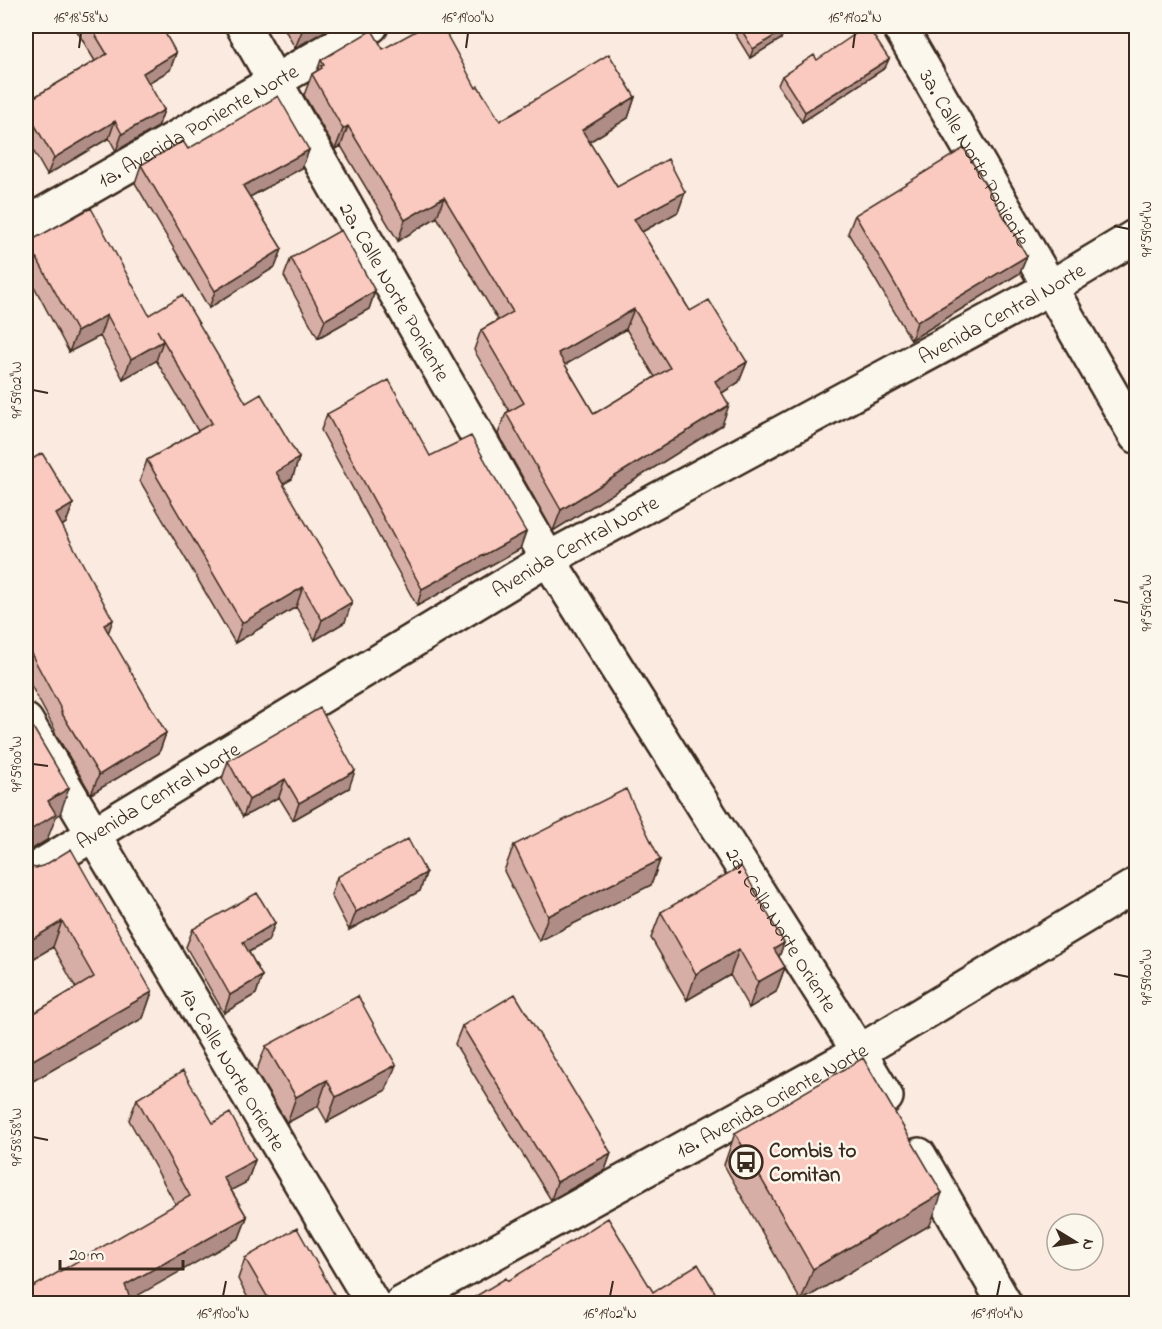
<svg xmlns="http://www.w3.org/2000/svg" width="1162" height="1329" viewBox="0 0 1162 1329" font-family="'Indie Flower',sans-serif">
	<style>
		.lines { fill: none; stroke-linecap: round; stroke-linejoin: round }
		.minor-casing { stroke: #3b2a1e; stroke-width: 38 }
		.major-casing { stroke: #3b2a1e; stroke-width: 38 }
		.minor { stroke: #fbf7ec; stroke-width: 33 }
		.major { stroke: #fbf7ec; stroke-width: 33 }
		.wall { fill: #d7aea5; stroke: #3b2a1e; stroke-width: 1.5; fill-rule: evenodd }
		.shaded-wall { fill: #af8d86; stroke: #3b2a1e; stroke-width: 1.5 }
		.building { fill: #facac0; stroke: #3b2a1e; stroke-width: 1.5; fill-rule: evenodd }
		.ticks { fill: none; stroke: #3b2a1e; stroke-width: 2 }
		.labels { text-anchor: middle; stroke-width: 5; stroke-linejoin: round; paint-order: stroke }
		.street-label { font-size: 21px; fill: #3b2a1e; stroke: #fbf7ec }
		.poi-label { font-size: 21px; font-weight: bold; fill: #3b2a1e; stroke: #fbf7ec; text-anchor: start }
		.neatline { fill: none; stroke: #3b2a1e; stroke-width: 2 }
		.ticks-label { font-size: 15px; text-anchor: middle; fill: #3b2a1e }
	</style>
	<rect width="100%" height="100%" fill="#fbeadf"/>
	<filter id="ink" filterUnits="userSpaceOnUse"><feTurbulence type="fractalNoise" baseFrequency=".0167" numOctaves="2"/><feDisplacementMap in="SourceGraphic" scale="12" xChannelSelector="R" yChannelSelector="G"/><feConvolveMatrix kernelMatrix="1 2 1 2 8 2 1 2 1" color-interpolation-filters="sRGB"/></filter>
	<g filter="url(#ink)">
		<g class="lines">
			<!-- minor casing -->
			<g class="minor-casing">
				<g id="minor">
					<path id="s1" d="M243 26 548 559 859 1052 886 1097"/>
					<path id="s2" d="M899 26 1136 436"/>
					<path id="s3" d="M26 224 371 26"/>
					<path id="s4" d="M26 875 548 559 1051 287 1136 236"/>
					<path d="M919 1155 1005 1304"/>
					<path id="s5" d="M401 1304 859 1052 1136 885"/>
				</g>
			</g>
			<!-- major casing -->
			<g class="major-casing">
				<g id="major">
					<path id="s6" d="M26 721 373 1304"/>
				</g>
			</g>
			<!-- minor -->
			<use href="#minor" class="minor"/>
			<!-- major -->
			<use href="#major" class="major"/>
		</g>
		<!-- wall -->
		<path class="wall" d="M74 26H161L176 53 170 70 148 83 164 110 158 127 116 151 109 138 47 175 26 138V102L95 61Z
			M283 26H334L295 48Z
			M732 26H781V39L750 58 731 27Z
			M383 49 476 88 500 121 635 97 628 118 589 142 617 187 685 192 678 212 642 232 690 311 747 362 739 382 722 393V425L553 531 498 434 506 413 509 411 474 350 481 330 498 320 437 217 398 241 341 146 335 149 304 95 312 74 317 71 321 60ZM626 329 655 377 594 414 565 365Z
			M817 60 885 68 802 122 778 85 782 76Z
			M188 149 309 150 302 168 250 197 282 249 275 267 209 308 135 183 141 165Z
			M855 215 1027 256 1020 273 911 340 848 233Z
			M28 242 149 315 246 403 299 458 292 479 283 484 345 622 315 640 296 607 235 643 140 481 147 460 198 431 156 360 123 379 100 336 69 352 26 271V249Z
			M291 258 375 291 369 309 318 338 284 276Z
			M327 414 430 456 520 549 417 606 321 430Z
			M26 463 73 504 66 523 62 526 108 633 166 733 159 753 91 794 54 731 55 730 26 676Z
			M228 761 349 788 293 820 279 797 243 817 222 779Z
			M514 845 660 860 651 885 539 941 504 871Z
			M26 864 152 992 143 1018 26 1085V1018L76 988 53 947 26 963Z
			M426 873 420 891 349 930 331 895 337 877Z
			M661 912 784 943 779 957 785 967 776 992 749 1008 730 975 687 1000 651 938Z
			M275 923 268 941 249 952 262 976 256 994 224 1013 186 947 193 929Z
			M462 1026 611 1153 605 1170 551 1200 455 1044Z
			M266 1046 386 1090 327 1122 318 1106 287 1123 256 1072Z
			M137 1099 213 1123 255 1160 247 1182 231 1190 247 1217 239 1238 130 1299 26 1304 176 1205 129 1120Z
			M735 1133 930 1225 801 1301 724 1165Z
			M245 1258 339 1303V1304H251L238 1279Z"/>
		<!-- shaded-wall -->
		<path class="shaded-wall" d="M311 26H334L295 48 302 31Z
			M784 30 781 39 750 58 753 49Z
			M176 53 170 70 136 90 143 73Z
			M889 59 885 68 802 122 805 112Z
			M635 97 628 118 574 151 582 130Z
			M164 110 158 127 116 151 122 134Z
			M115 121 109 138 47 175 54 158Z
			M348 126 341 146 335 149 343 129Z
			M309 150 302 168 237 204 243 186Z
			M685 192 678 212 627 240 634 219Z
			M444 197 437 217 398 241 405 220Z
			M282 249 275 267 209 308 215 291Z
			M1027 256 1020 273 911 340 917 322Z
			M375 291 369 309 318 338 325 320Z
			M634 309 626 329 551 373 558 353Z
			M107 315 100 336 69 352 77 332Z
			M163 341 156 361 123 379 131 359Z
			M747 362 739 382 708 402 715 381Z
			M729 405 722 425 553 531 561 510Z
			M299 458 292 479 269 492 276 472Z
			M73 504 66 523 49 534 56 514Z
			M526 532 520 549 417 606 422 589Z
			M303 587 296 607 235 643 242 623Z
			M352 602 345 622 315 640 322 620Z
			M113 620 106 639 104 625Z
			M166 733 159 753 91 794 99 775Z
			M355 771 349 788 293 820 299 803Z
			M285 779 279 797 243 817 249 800Z
			M69 788 60 814 56 817 47 840 26 853V833L48 801Z
			M660 860 651 885 539 941 548 916Z
			M426 873 420 891 349 930 356 912Z
			M62 921 53 947 26 963V943Z
			M275 923 268 941 236 959 243 942Z
			M784 943 775 968 774 949Z
			M739 949 730 975 687 1000 696 974Z
			M785 967 776 992 749 1008 758 982Z
			M262 976 256 994 224 1013 230 995Z
			M152 992 143 1018 26 1085V1064Z
			M396 1065 386 1090 327 1122 336 1097Z
			M327 1080 318 1106 287 1123 296 1097Z
			M611 1153 605 1170 551 1200 557 1182Z
			M255 1160 247 1182 216 1198 223 1177Z
			M942 1193 930 1225 801 1301 813 1269Z
			M247 1217 239 1238 123 1304 125 1285Z"/>
		<!-- building -->
		<path class="building" d="M90 26H161L176 53 143 73 164 110 122 134 115 121 54 158 26 110V102L107 54Z
			M299 26H311L302 31Z
			M425 26H442L476 88 478 86 500 121 609 54 635 97 582 130 617 187 668 159 685 192 634 219 690 311 709 300 747 362 715 381 729 405 561 510 506 413 524 403 481 330 513 312 444 197 405 220 348 126 343 129 312 74 322 68 321 66 324 65 321 60 372 30 383 49ZM634 309 670 368 594 414 558 353Z
			M739 26H781L784 30 753 49Z
			M867 26 889 59 805 112 782 76 814 55 817 60Z
			M278 96 309 150 243 186 282 249 215 291 141 165 183 141 188 149Z
			M964 148 1027 256 917 322 855 215Z
			M91 208 149 315 182 295 246 403 261 394 299 458 276 472 352 602 322 620 303 587 242 623 147 460 212 423 157 330 163 341 131 359 107 315 77 332 28 242Z
			M341 230 375 291 325 320 291 258Z
			M389 380 430 456 471 436 526 532 422 589 327 414Z
			M42 453 73 504 56 514 113 620 104 625 166 733 99 775 61 712 62 711 26 644V463Z
			M320 708 355 771 299 803 285 779 249 800 228 761Z
			M31 724 69 788 48 801 56 814 26 833V727Z
			M626 789 660 860 548 916 514 845Z
			M408 839 426 873 356 912 337 877Z
			M71 849 152 992 26 1064V1018L94 977 62 921 26 943V864L27 866 36 868 45 865Z
			M741 866 784 943 774 949 785 967 758 982 739 949 696 974 661 912Z
			M257 893 275 923 243 942 262 976 230 995 193 929Z
			M515 994 611 1153 557 1182 462 1026Z
			M358 996 396 1065 336 1097 327 1080 296 1097 266 1046Z
			M863 1058 942 1193 813 1269 735 1133Z
			M183 1071 213 1123 230 1113 255 1160 223 1177 247 1217 125 1285 132 1304H26V1291L190 1196 137 1099Z
			M608 1218 653 1292 698 1264 722 1304H463L506 1278 508 1281Z
			M297 1228 339 1303 338 1304H259L268 1298 245 1258Z"/>
	</g>
	<!-- ticks -->
	<path class="ticks" d="M79 48 81 33M466 48 468 33M853 48 855 33M1114 226 1129 229M33 390 48 393M1114 600 1129 603M33 764 48 766M1114 974 1129 977M33 1137 48 1140M223 1296 226 1281M610 1296 613 1281M997 1296 1000 1281"/>
	<!-- icons -->
	<defs>
		<g id="bus-ring" transform="scale(1.725)"><circle r="9.5" fill="#fbf7ec" stroke="#3b2a1e" stroke-width="1.5"/><path d="M-5-6H5V4H4V6H2V4H-2V6H-4V4H-5ZM-3.5-4V0h7V-4ZM-3.5 1.2v1.5H-2V1.2ZM2 1.2v1.5H3.5V1.2Z" fill="#3b2a1e"/></g>
	</defs>
	<g fill-rule="evenodd">
		<use href="#bus-ring" x="746" y="1162"/>
	</g>
	<g class="labels">
		<!-- street labels -->
		<g class="street-label">
			<text dy="7" stroke="none"><textPath href="#s3" startOffset="198">1a. Avenida Poniente Norte</textPath></text>
			<text dy="7" stroke="none"><textPath href="#s2" startOffset="152">3a. Calle Norte Poniente</textPath></text>
			<text dy="7" stroke="none"><textPath href="#s1" startOffset="306">2a. Calle Norte Poniente</textPath></text>
			<text dy="7" stroke="none"><textPath href="#s4" startOffset="1126">Avenida Central Norte</textPath></text>
			<text dy="7" stroke="none"><textPath href="#s4" startOffset="640">Avenida Central Norte</textPath></text>
			<text dy="7" stroke="none"><textPath href="#s4" startOffset="154">Avenida Central Norte</textPath></text>
			<text dy="7" stroke="none"><textPath href="#s1" startOffset="1052">2a. Calle Norte Oriente</textPath></text>
			<text dy="7" stroke="none"><textPath href="#s6" startOffset="405">1a. Calle Norte Oriente</textPath></text>
			<text dy="7" stroke="none"><textPath href="#s5" startOffset="423">1a. Avenida Oriente Norte</textPath></text>
		</g>
		<!-- poi labels -->
		<g class="poi-label">
			<text x="769" y="1157">Combis to<tspan x="769" dy="24">Comitan</tspan></text>
		</g>
	</g>
	<!-- margin -->
	<rect width="1162" height="1329" fill="none" stroke="#fbf7ec" stroke-width="66"/>
	<!-- north arrow -->
	<g transform="translate(1075 1242) rotate(101)"><circle r="28" fill="#fbf7ec" stroke="#aea59a" stroke-width="1.5"/>
	<path d="M0-4.5L10 22L0 15L-10 22Z" fill="#3b2a1e"/>
	<text y="-9" font-size="16" font-weight="bold" text-anchor="middle" fill="#3b2a1e">N</text>
	</g>
	<!-- scale -->
	<path d="M60 1260v9h123v-9" fill="none" stroke="#3b2a1e" stroke-width="3"/>
	<text x="69" y="1260" font-size="18" fill="#3b2a1e" stroke="#fbf7ec" stroke-width="4.5" paint-order="stroke">20 m</text>
	<rect x="33" y="33" width="1096" height="1263" class="neatline"/>
	<g class="ticks-label">
		<text x="81" y="22">16°18'58"N</text>
		<text x="468" y="22">16°19'00"N</text>
		<text x="855" y="22">16°19'02"N</text>
		<text transform="translate(1146 229) rotate(-90)" y="5">91°59'04"W</text>
		<text transform="translate(16 390) rotate(-90)" y="5">91°59'02"W</text>
		<text transform="translate(1146 603) rotate(-90)" y="5">91°59'02"W</text>
		<text transform="translate(16 764) rotate(-90)" y="5">91°59'00"W</text>
		<text transform="translate(1146 977) rotate(-90)" y="5">91°59'00"W</text>
		<text transform="translate(16 1137) rotate(-90)" y="5">91°58'58"W</text>
		<text x="223" y="1318">16°19'00"N</text>
		<text x="610" y="1318">16°19'02"N</text>
		<text x="997" y="1318">16°19'04"N</text>
	</g>
</svg>
